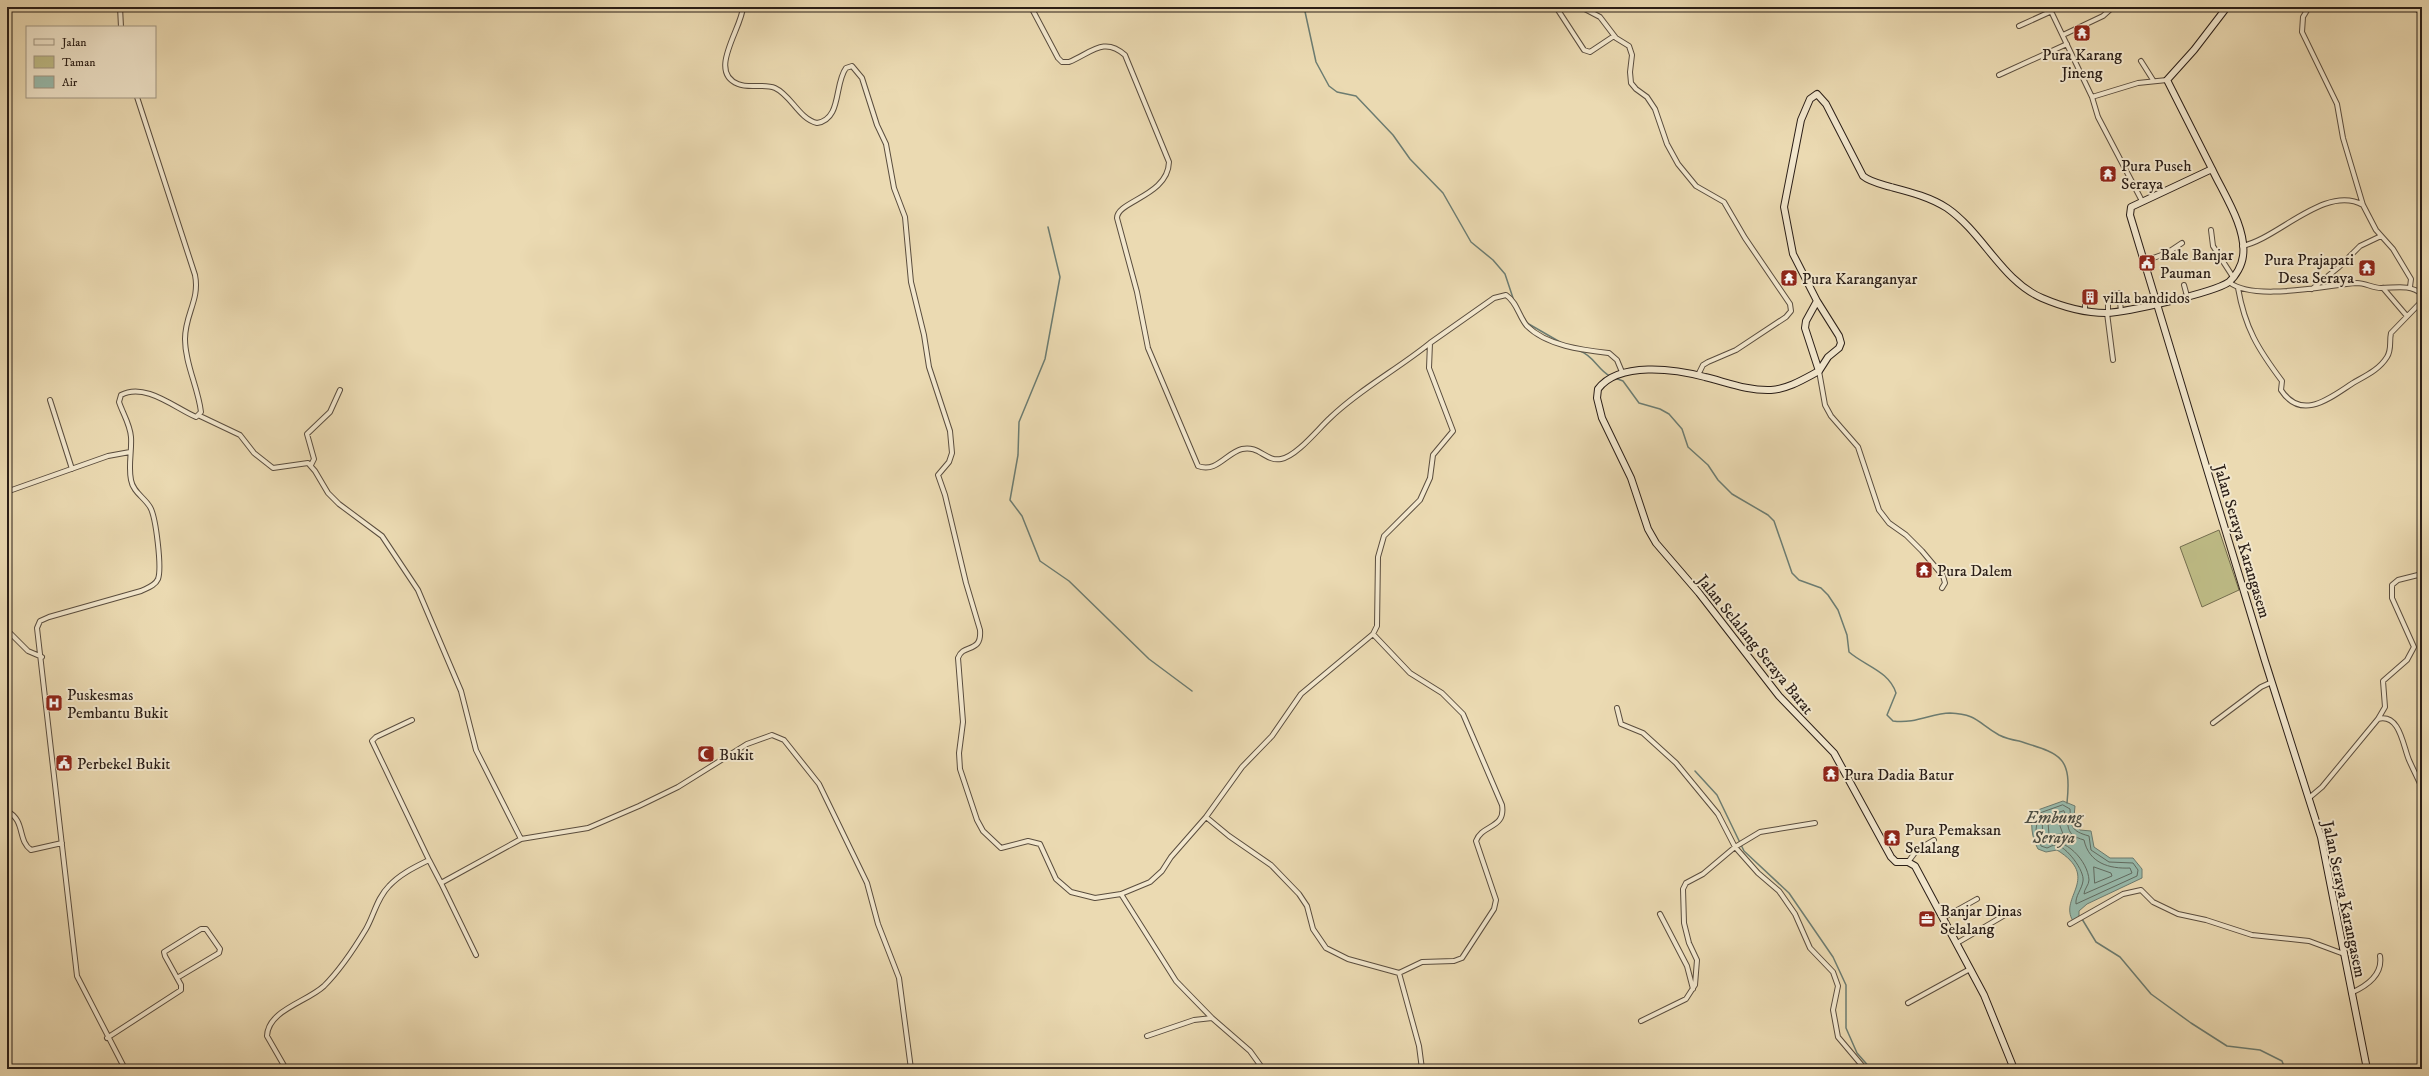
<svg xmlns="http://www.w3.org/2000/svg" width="2429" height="1076" viewBox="0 0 2429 1076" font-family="'IM FELL DW Pica',serif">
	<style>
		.green { fill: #bfbd87; stroke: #746e4f }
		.water { fill: #98bbad; stroke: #6c7c71 }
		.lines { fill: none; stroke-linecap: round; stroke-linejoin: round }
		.shore { stroke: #616c62; stroke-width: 1 }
		.stream { stroke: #6c7c71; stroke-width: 1.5 }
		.street-casing { stroke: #5a4d3e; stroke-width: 6 }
		.secondary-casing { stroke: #2a1e17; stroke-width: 8 }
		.street { stroke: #f2e7cd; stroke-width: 4 }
		.secondary { stroke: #f2e7cd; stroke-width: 6 }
		.labels { text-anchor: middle; stroke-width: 4; stroke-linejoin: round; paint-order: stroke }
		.poi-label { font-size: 16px; fill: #2a1e17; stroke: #f2e7cd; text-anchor: start }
		.street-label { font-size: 16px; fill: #2a1e17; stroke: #f2e7cd }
		.water-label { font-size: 17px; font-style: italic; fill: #4b4d44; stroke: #f2e7cd }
	</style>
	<rect width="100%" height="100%" fill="#ebdab2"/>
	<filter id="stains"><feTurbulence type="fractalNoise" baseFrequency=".005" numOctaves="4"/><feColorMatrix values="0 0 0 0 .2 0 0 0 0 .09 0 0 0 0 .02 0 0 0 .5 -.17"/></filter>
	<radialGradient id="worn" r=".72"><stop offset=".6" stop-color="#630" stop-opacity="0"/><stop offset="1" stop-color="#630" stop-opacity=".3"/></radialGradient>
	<!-- green -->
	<path class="green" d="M2219 530 2239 590 2202 607 2180 547Z"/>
	<!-- water -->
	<path class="water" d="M2063 801 2075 806 2074 817 2080 830 2091 831 2094 847 2110 858H2133L2142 869V878L2087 904 2079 911V918L2073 921C2058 897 2102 878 2057 850L2046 852 2038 849C2032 838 2029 822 2035 811Z"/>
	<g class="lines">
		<!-- shore -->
		<path class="shore" d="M2063 805 2070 809C2071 827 2071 831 2089 836L2091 850 2109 862 2133 863 2138 870 2137 876 2076 904C2075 896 2082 889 2083 881 2085 871 2066 846 2056 845 2052 845 2050 847 2047 848L2041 846 2036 830 2038 814Z
			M2064 811C2071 826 2063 834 2084 840 2089 863 2109 869 2130 868L2132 873 2084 894C2084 889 2089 885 2089 880 2088 861 2065 836 2046 843L2043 838 2042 818Z
			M2057 818 2063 834 2049 835 2048 822Z
			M2094 867 2111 873 2112 876 2095 883Z"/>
		<!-- stream -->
		<path class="stream" d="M1304 7 1316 62 1329 86 1337 92 1356 96 1393 135 1410 159 1443 193 1471 242 1493 260 1505 274 1514 301
			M1048 227 1060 277 1045 359 1019 422 1018 455 1010 500 1022 516 1040 561 1069 581 1149 659 1192 691
			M1523 316 1527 323 1560 342
			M1580 351C1594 356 1598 370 1610 376
			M1615 378 1623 381 1639 403 1660 409 1669 414 1682 429 1688 447 1708 465 1718 480 1732 494 1768 515 1774 521 1792 573 1799 580 1821 588 1828 595 1838 610 1847 635 1849 652C1865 666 1889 671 1896 693L1887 715 1893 721C1916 724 1932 713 1950 713 1977 714 1978 723 1999 735 2005 738 2013 740 2019 741 2060 754 2072 755 2067 803
			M1695 771 1717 795 1744 851 1789 893 1833 957 1846 985V1028L1857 1053 1871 1069
			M2082 919 2096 942 2120 957 2151 994 2191 1023 2227 1046 2260 1050 2282 1061 2285 1069"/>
		<!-- street casing -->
		<g class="street-casing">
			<path id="street" d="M120 7 121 27
				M743 7C742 28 707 72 738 84 750 89 764 83 775 88 791 95 799 119 817 123 842 119 834 84 846 68L852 66 862 78 877 125 886 144 894 188 905 217 911 282 924 335 929 367 950 431 952 453 949 462 938 475 945 495 966 583 980 630C982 654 963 643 958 658L963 722 959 753 960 769 977 820 983 831 1001 848 1028 841 1040 844 1056 879 1071 892 1095 898 1121 894 1150 882 1162 871 1171 857 1206 817 1242 767 1272 736 1301 694 1373 634 1377 626 1378 557 1384 536 1420 500 1430 478 1433 455 1453 431 1429 368 1430 343 1494 298 1506 295C1517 302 1519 317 1527 326 1547 346 1583 350 1609 353L1617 360 1622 372
				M1031 7 1058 58 1062 62H1069C1091 53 1104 36 1125 55L1169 162C1168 196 1117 201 1117 218L1137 292 1148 348 1198 466C1217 473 1226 453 1242 449 1259 445 1266 462 1281 459 1297 456 1318 429 1330 418 1360 389 1398 369 1430 343
				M1556 7 1584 50 1590 52 1614 36
				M1581 7 1600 17 1616 38 1629 46 1632 55 1630 72 1631 83 1636 89 1647 97 1655 109 1667 144 1678 164 1696 186 1724 202 1745 238 1790 304 1791 311 1786 317 1736 350 1708 362 1703 365 1698 375
				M2049 7 2092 97 2098 117 2142 201
				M2309 7 2303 17 2302 32 2337 104 2343 138 2363 205 2376 230 2393 249 2411 279 2410 287
				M2414 7 2422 13
				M2019 26 2052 11
				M2063 35 2103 16 2113 7
				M2141 61 2153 80
				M1999 75 2067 44
				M2092 97 2138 83 2167 80
				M2211 230 2213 246 2233 277
				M2242 246C2278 239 2325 184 2363 205
				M2145 261 2167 253 2182 243
				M2229 282C2254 302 2326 285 2357 283 2365 283 2373 288 2381 288 2396 288 2409 284 2422 294
				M2184 285 2187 296
				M2238 288C2245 328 2258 349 2282 381L2281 390C2302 422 2331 397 2353 383 2365 376 2379 370 2387 357 2392 349 2389 342 2391 333L2422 301
				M2383 288 2406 315
				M2312 289 2339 267 2360 246 2381 236
				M2113 294 2119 293 2121 311
				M2108 303V313
				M2085 311V305
				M2107 313 2113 360
				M1819 371 1825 405 1831 416 1858 447 1879 510 1889 523 1906 535 1922 551 1943 576 1945 583 1942 588
				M50 400 72 469
				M200 416 240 435 254 453 273 468 308 463 315 471 328 493 339 504 382 536 418 590 461 691 476 750 521 839
				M311 465 314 459 307 434 330 412 340 390
				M9 491 108 456 130 452
				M7 630 28 651 42 657
				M1373 634 1410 673 1442 693 1463 714 1502 805C1506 829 1482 824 1476 841L1496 900 1494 909 1462 958 1454 961 1422 962 1399 973
				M1617 708 1621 724 1643 733 1676 763 1718 814 1735 847 1758 873 1779 891 1795 914 1810 948 1833 972 1838 986 1833 1010 1838 1037 1865 1069
				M2378 719 2385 707 2383 681 2407 660 2414 647 2392 598V585L2398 580 2422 574
				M412 720 376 737 372 741 429 860
				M2213 723 2261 687 2272 682
				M2309 798 2322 787 2378 719C2400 713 2403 746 2409 760 2413 769 2418 779 2422 788
				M7 811C26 821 17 840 31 850L62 843
				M1206 817 1229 836 1271 865 1299 894 1307 906 1313 929 1326 948 1348 959 1399 973 1419 1046 1422 1069
				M1908 862 1917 850 1934 840
				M441 883 476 955
				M1121 894 1176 981 1212 1018 1250 1051 1263 1069
				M1660 914 1687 966 1693 989
				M1943 918 1977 899
				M2070 924 2123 894 2141 890 2153 902 2178 914 2206 920 2252 935 2309 941 2344 954
				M1957 943 2005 915
				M2351 993C2367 986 2383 975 2380 956
				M1908 1003 1970 969
				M1641 1021 1686 999 1695 985 1697 960 1689 943 1684 923 1683 889 1686 883 1703 874 1735 847 1760 832 1815 823
				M1147 1036 1194 1020 1212 1018
				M107 1038 181 990V985L165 956 164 952 201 929H206L220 949 219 953 177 978
				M125 1069 77 976 37 628 40 621 49 617 141 591C147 588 155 586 158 579 162 568 156 517 150 507 144 497 133 492 131 480 128 466 132 451 131 437 130 424 123 414 119 402L121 395C145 382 175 408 196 417L201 412C198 387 185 364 185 339 185 314 200 300 195 275L137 97
				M286 1069 267 1036C268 1010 307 1002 324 986 340 970 354 949 366 929 374 915 377 898 389 886 400 874 415 867 429 860L441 883 521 839 588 828 639 806 678 787 747 744 772 735 784 740 819 784 867 883 878 924 899 978 911 1069"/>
		</g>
		<!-- secondary casing -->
		<g class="secondary-casing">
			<path id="secondary" d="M2227 7 2194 50 2167 80 2212 169 2131 207 2130 215 2265 661 2321 837 2367 1069
				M1817 301 1839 336 1841 343 1839 348 1828 357 1819 371
				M2014 1069 1984 995 1915 866 1908 862H1896L1891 857 1834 753 1779 696 1699 593 1656 543 1648 529 1631 478 1602 418 1597 398 1598 389C1619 361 1675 369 1705 377 1726 382 1748 391 1771 390 1788 389 1804 379 1819 371L1805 328 1806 321 1817 301 1793 254 1784 207 1801 120 1810 99 1817 94 1826 104 1863 176C1870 182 1881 184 1891 187 1910 192 1930 197 1947 208 1983 233 2002 281 2042 298 2063 307 2084 313 2106 313 2127 312 2213 293 2229 282 2236 276 2242 265 2243 256 2247 228 2223 193 2212 169"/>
		</g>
		<!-- street -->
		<use href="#street" class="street"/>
		<!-- secondary -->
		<use href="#secondary" class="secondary"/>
	</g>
	<!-- icons -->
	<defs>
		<g id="temple-square" transform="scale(0.9)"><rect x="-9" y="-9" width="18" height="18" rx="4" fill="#8f2418" stroke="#f2e7cd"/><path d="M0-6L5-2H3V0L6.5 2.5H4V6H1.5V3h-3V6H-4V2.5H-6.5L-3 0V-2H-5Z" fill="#fff"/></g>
		<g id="civic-square" transform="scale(0.9)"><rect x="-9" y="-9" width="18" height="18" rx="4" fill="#8f2418" stroke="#f2e7cd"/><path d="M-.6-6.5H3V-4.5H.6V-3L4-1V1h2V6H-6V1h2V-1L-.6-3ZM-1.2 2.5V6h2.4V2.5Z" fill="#fff"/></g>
		<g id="building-square" transform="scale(0.9)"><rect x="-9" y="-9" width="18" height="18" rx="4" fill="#8f2418" stroke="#f2e7cd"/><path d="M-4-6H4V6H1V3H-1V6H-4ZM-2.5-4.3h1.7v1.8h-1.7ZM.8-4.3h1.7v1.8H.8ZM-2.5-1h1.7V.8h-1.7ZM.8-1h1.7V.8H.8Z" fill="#fff"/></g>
		<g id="hospital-square" transform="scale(0.9)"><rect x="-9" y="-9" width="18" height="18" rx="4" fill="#8f2418" stroke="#f2e7cd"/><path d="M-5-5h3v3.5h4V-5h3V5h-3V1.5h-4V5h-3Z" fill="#fff"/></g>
		<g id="mosque-square" transform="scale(0.9)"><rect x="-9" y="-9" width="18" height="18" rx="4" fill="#8f2418" stroke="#f2e7cd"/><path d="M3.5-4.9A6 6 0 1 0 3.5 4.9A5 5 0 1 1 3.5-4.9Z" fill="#fff"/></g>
		<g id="office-square" transform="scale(0.9)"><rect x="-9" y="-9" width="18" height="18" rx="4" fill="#8f2418" stroke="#f2e7cd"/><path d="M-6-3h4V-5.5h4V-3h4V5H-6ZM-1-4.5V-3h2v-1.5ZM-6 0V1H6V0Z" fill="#fff"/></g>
	</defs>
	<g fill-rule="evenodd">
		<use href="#temple-square" x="2082" y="33"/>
		<use href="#temple-square" x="2108" y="174"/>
		<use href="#civic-square" x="2147" y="263"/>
		<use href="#temple-square" x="2367" y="268"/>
		<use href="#temple-square" x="1789" y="278"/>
		<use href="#building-square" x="2090" y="297"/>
		<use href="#temple-square" x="1924" y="570"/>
		<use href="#hospital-square" x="54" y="703"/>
		<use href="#mosque-square" x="706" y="754"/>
		<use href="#civic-square" x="64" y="763"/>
		<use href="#temple-square" x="1831" y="774"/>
		<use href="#temple-square" x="1892" y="838"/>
		<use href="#office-square" x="1927" y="919"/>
	</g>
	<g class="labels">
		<!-- poi labels -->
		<g class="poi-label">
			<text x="2082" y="60" text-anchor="middle">Pura Karang<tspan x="2082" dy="18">Jineng</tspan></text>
			<text x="2121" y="171">Pura Puseh<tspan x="2121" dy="18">Seraya</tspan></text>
			<text x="2160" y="260">Bale Banjar<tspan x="2160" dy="18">Pauman</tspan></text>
			<text x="2354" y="265" text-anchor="end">Pura Prajapati<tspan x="2354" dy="18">Desa Seraya</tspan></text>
			<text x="1802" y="284">Pura Karanganyar</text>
			<text x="2103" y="303">villa bandidos</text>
			<text x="1937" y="576">Pura Dalem</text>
			<text x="67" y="700">Puskesmas<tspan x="67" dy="18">Pembantu Bukit</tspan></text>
			<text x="719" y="760">Bukit</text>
			<text x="77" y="769">Perbekel Bukit</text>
			<text x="1844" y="780">Pura Dadia Batur</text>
			<text x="1905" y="835">Pura Pemaksan<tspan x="1905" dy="18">Selalang</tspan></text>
			<text x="1940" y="916">Banjar Dinas<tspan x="1940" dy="18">Selalang</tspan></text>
		</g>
		<!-- street labels -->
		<g class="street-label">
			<text transform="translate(2243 541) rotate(73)" y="6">Jalan Seraya Karangasem</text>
			<text transform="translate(1756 644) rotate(51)" y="6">Jalan Selalang Seraya Barat</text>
			<text transform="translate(2345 899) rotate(78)" y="6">Jalan Seraya Karangasem</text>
		</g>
		<!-- water labels -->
		<g class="water-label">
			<text x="2054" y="823">Embung<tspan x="2054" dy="20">Seraya</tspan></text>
		</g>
	</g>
	<!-- margin -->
	<rect width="2429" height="1076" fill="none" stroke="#ebdab2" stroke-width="24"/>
	<rect x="8" y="8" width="2413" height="1060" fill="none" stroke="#2a1e17" stroke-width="2"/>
	<rect x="12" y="12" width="2405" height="1052" fill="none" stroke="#2a1e17"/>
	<!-- legend -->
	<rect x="26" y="26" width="130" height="72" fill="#f2e7cd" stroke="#a29784"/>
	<rect x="34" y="39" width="20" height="6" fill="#f2e7cd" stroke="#a29784"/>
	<text x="62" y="46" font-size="12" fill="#2a1e17">Jalan</text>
	<rect x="34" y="56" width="20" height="12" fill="#bfbd87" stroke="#a29784"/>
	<text x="62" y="66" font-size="12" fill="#2a1e17">Taman</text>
	<rect x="34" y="76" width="20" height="12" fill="#98bbad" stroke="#a29784"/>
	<text x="62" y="86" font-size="12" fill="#2a1e17">Air</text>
	<rect width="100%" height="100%" filter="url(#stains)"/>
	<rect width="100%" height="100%" fill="url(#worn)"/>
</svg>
